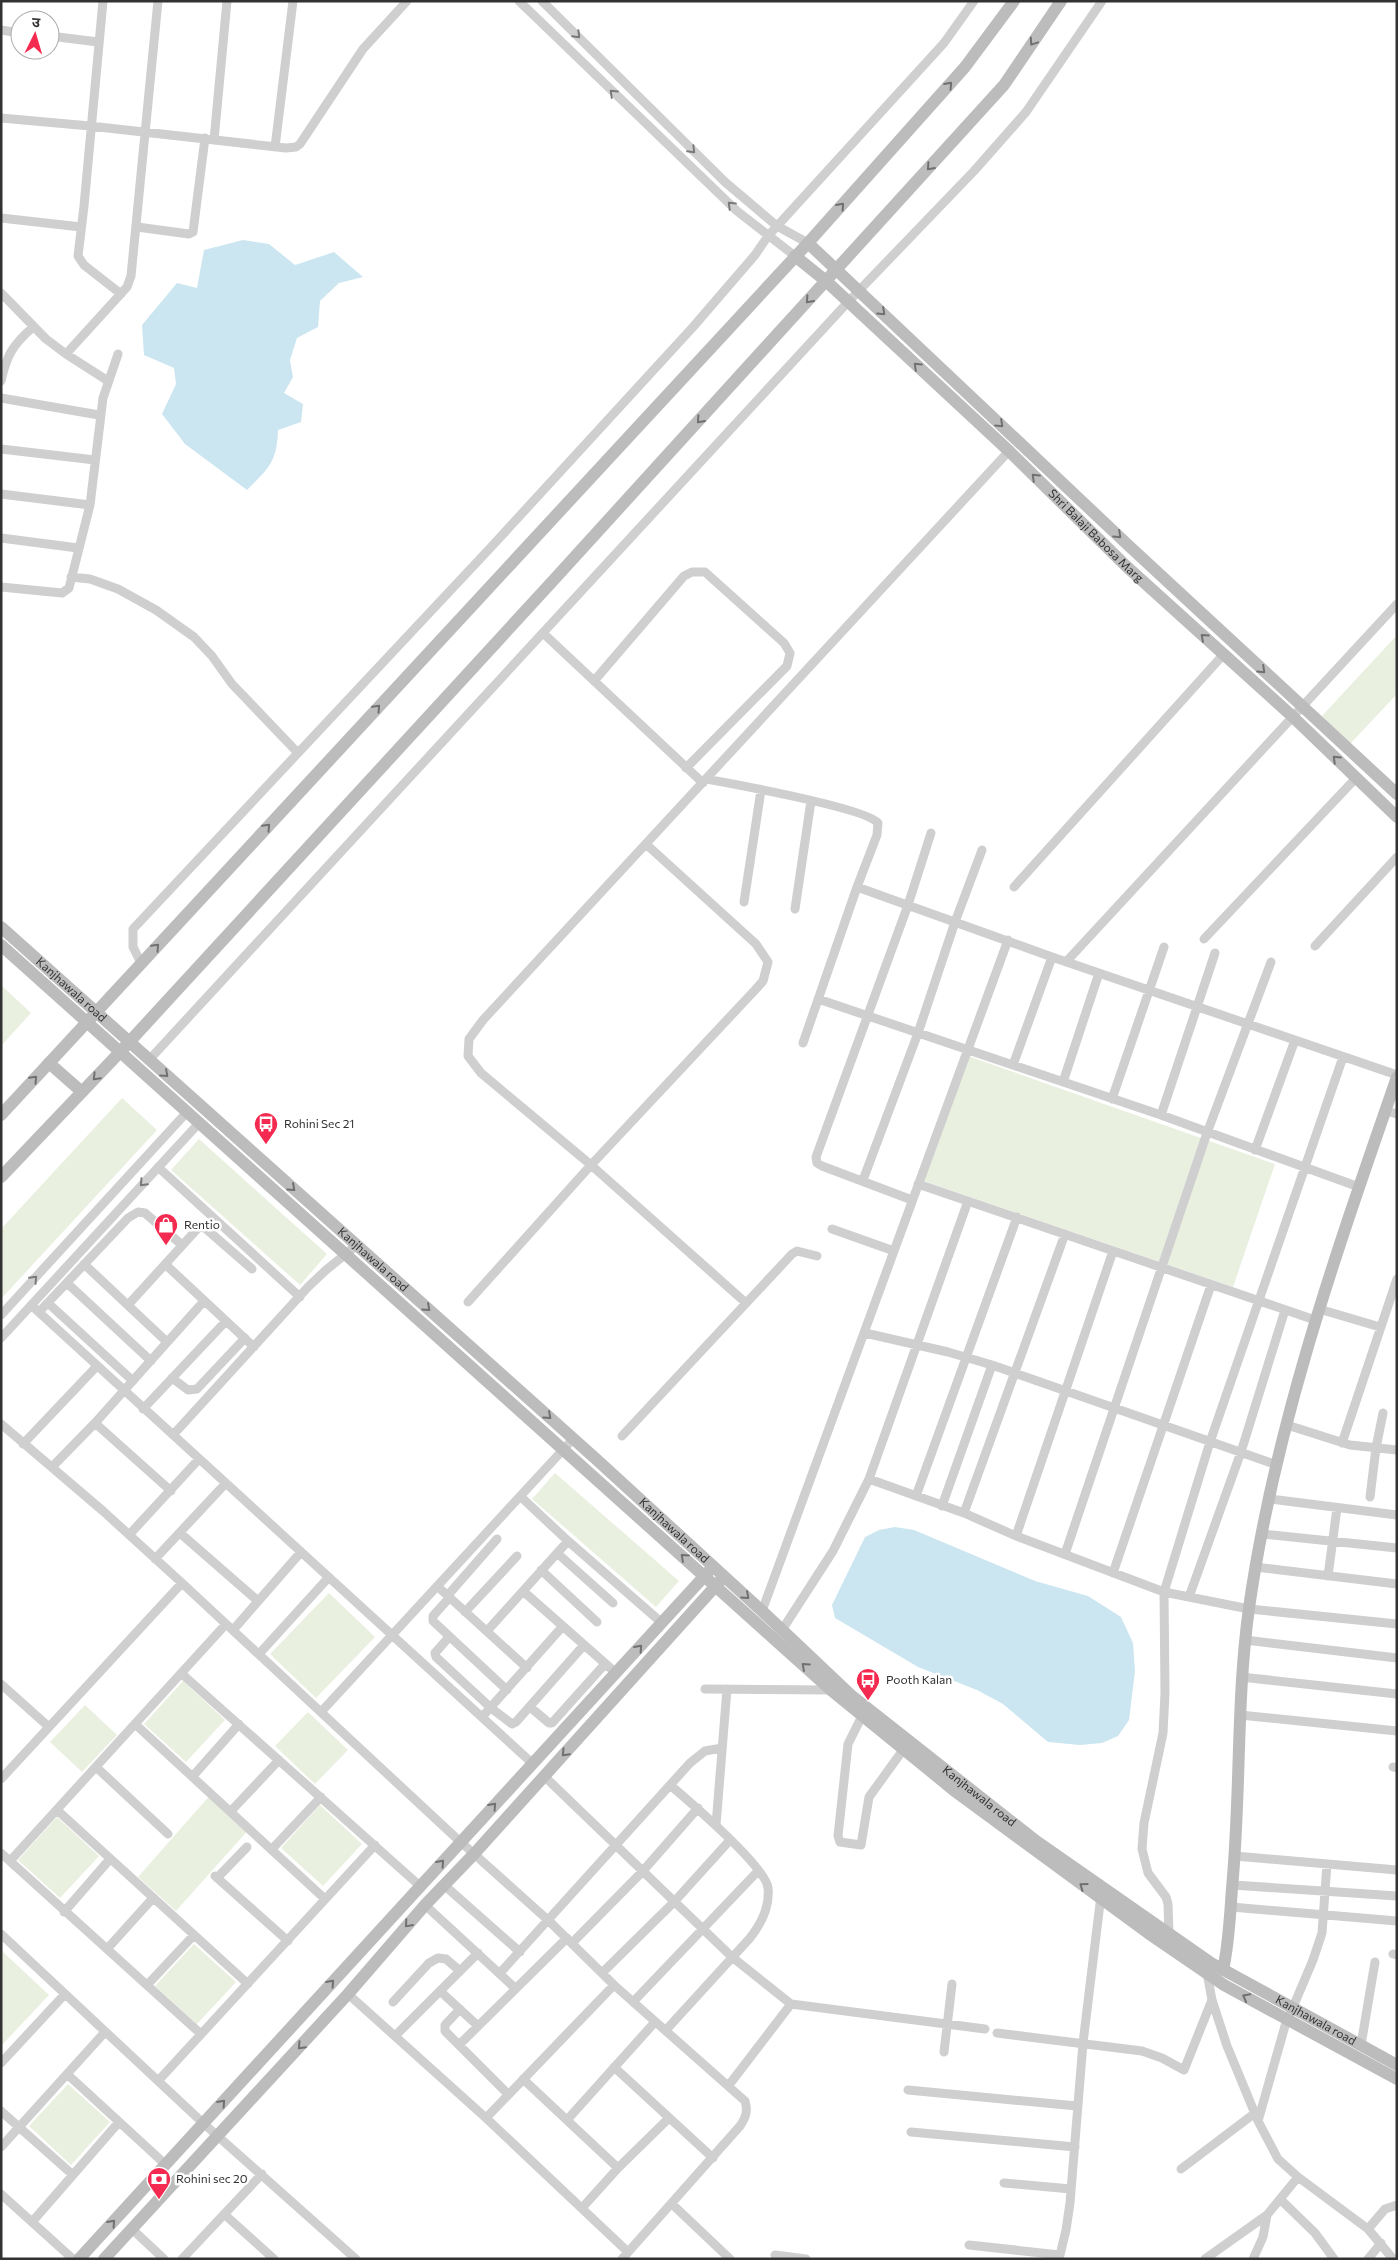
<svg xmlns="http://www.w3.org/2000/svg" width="1398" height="2260" viewBox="0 0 1398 2260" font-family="Commissioner,'Noto Sans Devanagari',sans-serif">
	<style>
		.green { fill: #eaf0e0 }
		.water { fill: #cbe6f0 }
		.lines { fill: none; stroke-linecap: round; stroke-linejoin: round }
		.street { stroke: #cfcfcf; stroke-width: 9 }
		.secondary { stroke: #bcbcbc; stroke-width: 12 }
		.oneway { stroke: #797979 }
		.oneway2 { stroke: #707070 }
		.labels { text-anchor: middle; stroke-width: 5; stroke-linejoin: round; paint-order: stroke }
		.street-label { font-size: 12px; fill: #323232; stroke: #fff }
		.poi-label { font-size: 12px; fill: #323232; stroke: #fff; text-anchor: start }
	</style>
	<rect width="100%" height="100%" fill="#fff"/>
	<!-- green -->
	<path class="green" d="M1397 635V694L1350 744 1321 717Z
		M1 985 31 1013 1 1046Z
		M968 1056 1275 1164 1233 1287 924 1181Z
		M122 1098 157 1130 1 1299V1229Z
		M199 1139 327 1254 300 1285 171 1170Z
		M555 1473 679 1581 656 1607 532 1499Z
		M329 1593 375 1637 316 1698 270 1654Z
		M183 1681 225 1720 186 1762 144 1724Z
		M85 1705 117 1735 82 1772 50 1742Z
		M308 1712 348 1750 315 1784 275 1746Z
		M212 1793 251 1827 176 1911 138 1877Z
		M320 1805 362 1844 323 1886 281 1848Z
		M57 1817 99 1856 60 1898 18 1860Z
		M194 1944 236 1982 197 2024 155 1986Z
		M1 1950 49 1995 1 2046Z
		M68 2084 110 2122 71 2165 29 2126Z"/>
	<!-- water -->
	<path class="water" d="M243 240 269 244 295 265 334 252 363 277 339 283 320 301 318 327 297 338 290 360 293 377 284 393 303 404 301 422 278 430C277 462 269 468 247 490L185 444 162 414 176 384 174 368 144 355 142 325 177 283 197 288 204 250Z
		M895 1527 914 1530 1035 1581 1088 1596 1121 1617 1133 1643 1135 1671 1129 1720 1118 1736 1102 1743 1080 1745 1048 1742 1003 1704 977 1690 918 1667 835 1618 832 1605 865 1537 879 1530Z"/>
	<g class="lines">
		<!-- street -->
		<path class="street" d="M103 1 84 206 78 256 84 265 121 294
			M519 1 737 211 795 256
			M542 1 725 182 777 226 808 243
			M1 30 20 33
			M50 36 98 42
			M1 118 90 126 286 148 296 147 300 144 363 49 407 1
			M214 140 227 1
			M275 147 293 1
			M1 218 81 227
			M137 227 189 234 193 232 205 138
			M1 293 46 339 66 354 108 381
			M66 354 127 287 131 276 158 1
			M1 381C7 354 13 345 33 327
			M1 398 99 415
			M1 449 95 460
			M1 494 90 505
			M1 538 78 548
			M71 577 90 579 118 589 156 610 194 637 212 656 232 684 297 752
			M1 587 62 593 69 588 90 505 103 398 118 354
			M543 633 703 783
			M594 681 684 576 692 572H705L784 643 790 653 787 666 686 768
			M706 779C733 784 866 808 878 823L877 835 857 887 803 1043
			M857 887 1052 957 1397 1075
			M1014 887 1223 655
			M744 902 761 790
			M795 909 811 801
			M1204 939 1356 778
			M1315 946 1397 857
			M1066 962 1397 604
			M141 963 133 947V929L493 545 693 327 755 255 768 236 944 43 974 1
			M818 999 1161 1115 1359 1187
			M149 1060 848 302 974 171 1026 112 1102 1
			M1013 1065 1052 957
			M1063 1082 1099 973
			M1112 1099 1164 947
			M1385 1111 1397 1114
			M1161 1115 1215 953
			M1255 1150 1295 1040
			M158 1167 300 1297
			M863 1180 918 1033 955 922 982 850
			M918 1184 1315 1320
			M912 1200 822 1166 817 1163 816 1157 908 905 931 833
			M832 1229 894 1251
			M84 1264 167 1342
			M165 1264 254 1347
			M67 1283 151 1361
			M468 1302 591 1165 755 990 763 981 768 962 756 944 647 845
			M48 1303 133 1381
			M746 1303 591 1165 481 1073 468 1056 469 1039 483 1020 1009 451
			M31 1305 532 1763
			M128 1305 199 1227 205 1228 252 1269
			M1319 1309 1380 1327
			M39 1312 128 1218 138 1212 145 1213 182 1245
			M1 1315 188 1111
			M865 1333 948 1352 992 1365 1277 1465
			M1 1338 200 1122
			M172 1378 188 1390 197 1389 245 1338
			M143 1409 226 1321
			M95 1423 171 1491
			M1 1424 103 1511 182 1583 454 1836 549 1921 614 1985 745 2101C748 2111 746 2117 740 2126L622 2259
			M1287 1425 1350 1445 1397 1450
			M173 1435 308 1287 326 1270 357 1245
			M622 1436 792 1254 797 1251 817 1256
			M1342 1443 1397 1279
			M23 1444 97 1366
			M52 1467 95 1423 204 1301
			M869 1479 964 1513 1016 1536 1164 1592 1249 1609 1397 1624
			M520 1496 568 1541 662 1623
			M916 1496 1017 1217
			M1370 1497 1376 1448 1383 1413
			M1270 1499 1397 1515
			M942 1506 992 1365
			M964 1513 1065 1234
			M180 1533 258 1601
			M1262 1534 1397 1548
			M129 1535 199 1459
			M1016 1536 1113 1251
			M557 1553 613 1603
			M1065 1554 1207 1133 1271 962
			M155 1559 226 1483
			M1255 1567 1397 1584
			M541 1570 597 1622
			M1113 1573 1211 1285
			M1328 1576 1337 1508
			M437 1586 527 1668
			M523 1591 616 1673
			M448 1595 497 1539
			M450 1597 433 1616V1621L507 1690
			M1189 1597 1241 1452 1285 1310
			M762 1611 1008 940
			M465 1612 517 1556
			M233 1630 301 1552
			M782 1630 833 1551 869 1479 968 1201
			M487 1631 568 1541
			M449 1637 435 1653 436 1657 491 1708 512 1724 516 1722 584 1645
			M1245 1640 1397 1658
			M259 1654 329 1577
			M182 1674 420 1886
			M1241 1677 1397 1694
			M1 1684 49 1727
			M705 1689 831 1690
			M530 1707 549 1723H552L605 1664
			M321 1712 573 1439
			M1240 1715 1397 1731
			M862 1716 848 1744 838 1836 840 1842 861 1845 869 1797 903 1750
			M482 1717 563 1626
			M135 1724 325 1899
			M96 1767 168 1834
			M1393 1767 1397 1768
			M193 1776 239 1724
			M544 1776 732 1957 791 2004 985 2029
			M1 1779 182 1583
			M57 1810 248 1984
			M231 1811 279 1760
			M716 1825 727 1689
			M272 1849 321 1797
			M1 1853 201 2034
			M1235 1856 1397 1870
			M10 1861 226 1624
			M215 1876 288 1941
			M217 1878 247 1847
			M444 1885 520 1952
			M1233 1885 1397 1896
			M425 1905 515 1988
			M1231 1907 1397 1921
			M64 1912 110 1859
			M1 1934 203 2123 356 2259
			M1169 1934 1168 1904 1166 1897 1148 1873 1142 1849 1144 1823 1163 1733 1165 1693 1164 1592 1210 1442 1343 1057
			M572 1943 642 1872 698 1808
			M107 1949 153 1898
			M1393 1954 1397 1955
			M500 1973 690 1763 705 1751 722 1748
			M602 1973 674 1902 730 1840
			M1207 1973 1212 2000 1227 2046 1258 2121 1278 2159 1298 2177 1368 2229 1393 2259
			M148 1984 194 1935
			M440 1991 478 2026
			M348 1994 486 2118 628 2252
			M393 2002 429 1963 438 1958 446 1959 460 1971
			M633 2002 758 1871
			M460 2009 445 2025V2031L508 2094
			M666 2030 750 1938C761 1924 770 1907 768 1888 766 1867 689 1801 670 1785
			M997 2033 1142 2051 1162 2058 1184 2070 1212 2000
			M395 2036 478 1953
			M459 2045 567 1938
			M1361 2045 1375 1962
			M944 2052 952 1984
			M1 2063 65 1994
			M614 2067 713 2158
			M67 2074 165 2164
			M523 2079 618 2168
			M158 2081 375 1845
			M729 2085 791 2004
			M908 2090 1077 2106
			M1 2111 73 2175
			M486 2118 614 1985
			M567 2120 655 2022
			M1258 2121 1285 2026 1313 1960 1322 1933 1327 1864
			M911 2132 1075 2147
			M1 2147 105 2032
			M1181 2169 1255 2113
			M1004 2183 1071 2189
			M1 2194 73 2259
			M1280 2199 1315 2233 1334 2259
			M672 2204 730 2259
			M582 2208 618 2168 668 2119
			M224 2214 274 2259
			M32 2222 119 2122
			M132 2229 164 2259
			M1368 2229 1385 2209 1397 2205
			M969 2245 1060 2255
			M775 2255 806 2259
			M182 2259 262 2174
			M1059 2259 1066 2230 1070 2203 1083 2043 1101 1895
			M1205 2259 1267 2215 1298 2177
			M1253 2259 1263 2237 1267 2215
			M1368 2259 1381 2243"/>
		<!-- secondary -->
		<g class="secondary">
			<path d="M808 243 1128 545 1397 794"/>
			<path id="s1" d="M795 256 826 281 1009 451 1126 566 1292 716 1397 817"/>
			<path id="s2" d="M1 927 596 1459 762 1611 852 1696 1036 1841 1211 1963 1397 2065"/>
			<path d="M1 945 831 1690 956 1792 1148 1933 1224 1985 1397 2079"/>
			<path d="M49 1063 82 1092"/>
			<path d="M1 1115 808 243 965 67 1014 1"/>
			<path d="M1 1177 121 1051 550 584 1004 85 1061 1"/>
			<path d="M1223 1970C1229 1943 1230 1915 1232 1888 1241 1794 1236 1701 1249 1608 1275 1425 1337 1250 1397 1077"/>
			<path d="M79 2259 710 1570"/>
			<path d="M104 2259 348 1994 425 1905 474 1854 721 1580"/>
		</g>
	</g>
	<!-- one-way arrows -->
	<defs><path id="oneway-chevron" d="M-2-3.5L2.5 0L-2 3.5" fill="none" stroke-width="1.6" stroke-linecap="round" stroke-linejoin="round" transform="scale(1.25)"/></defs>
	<g class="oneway">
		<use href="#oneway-chevron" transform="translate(577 35) rotate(45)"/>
		<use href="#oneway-chevron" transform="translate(613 93) rotate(-136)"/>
		<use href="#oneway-chevron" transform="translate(692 150) rotate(45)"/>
		<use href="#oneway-chevron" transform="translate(731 205) rotate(-136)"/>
		<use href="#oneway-chevron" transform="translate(143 1183) rotate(133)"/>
		<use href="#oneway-chevron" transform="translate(34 1279) rotate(-47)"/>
	</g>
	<g class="oneway2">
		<use href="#oneway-chevron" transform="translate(1033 42) rotate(124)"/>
		<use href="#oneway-chevron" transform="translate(949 85) rotate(-48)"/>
		<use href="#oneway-chevron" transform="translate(930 167) rotate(132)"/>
		<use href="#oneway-chevron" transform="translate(841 206) rotate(-48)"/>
		<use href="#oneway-chevron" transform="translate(809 300) rotate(132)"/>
		<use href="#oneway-chevron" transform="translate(882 312) rotate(43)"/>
		<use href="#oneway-chevron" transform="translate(917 366) rotate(-137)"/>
		<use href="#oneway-chevron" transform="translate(700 420) rotate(132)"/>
		<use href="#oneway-chevron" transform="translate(1000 424) rotate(43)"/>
		<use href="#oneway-chevron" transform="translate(1035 477) rotate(-136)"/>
		<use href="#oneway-chevron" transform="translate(1118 535) rotate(43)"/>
		<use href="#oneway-chevron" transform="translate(1204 637) rotate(-138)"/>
		<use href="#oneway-chevron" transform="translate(1262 670) rotate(43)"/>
		<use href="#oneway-chevron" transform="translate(377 708) rotate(-47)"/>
		<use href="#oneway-chevron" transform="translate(1336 759) rotate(-136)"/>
		<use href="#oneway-chevron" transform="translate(267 827) rotate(-47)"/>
		<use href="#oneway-chevron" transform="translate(156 947) rotate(-47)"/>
		<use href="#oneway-chevron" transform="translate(165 1074) rotate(42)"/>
		<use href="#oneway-chevron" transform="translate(96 1077) rotate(134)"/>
		<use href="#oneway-chevron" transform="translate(34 1079) rotate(-47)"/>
		<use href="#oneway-chevron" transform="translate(292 1188) rotate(42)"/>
		<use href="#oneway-chevron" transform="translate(427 1308) rotate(42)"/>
		<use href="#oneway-chevron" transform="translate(548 1416) rotate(42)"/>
		<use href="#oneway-chevron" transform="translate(684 1557) rotate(-138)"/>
		<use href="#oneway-chevron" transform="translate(746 1596) rotate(42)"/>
		<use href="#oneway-chevron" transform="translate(639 1648) rotate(-48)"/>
		<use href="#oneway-chevron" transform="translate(805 1666) rotate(-138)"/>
		<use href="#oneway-chevron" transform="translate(565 1753) rotate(133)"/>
		<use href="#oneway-chevron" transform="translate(493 1806) rotate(-48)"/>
		<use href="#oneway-chevron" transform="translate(441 1863) rotate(-48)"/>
		<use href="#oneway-chevron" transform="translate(1083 1886) rotate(-144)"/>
		<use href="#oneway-chevron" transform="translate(408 1924) rotate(131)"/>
		<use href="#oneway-chevron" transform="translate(331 1983) rotate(-48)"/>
		<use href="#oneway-chevron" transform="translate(1246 1997) rotate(-152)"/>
		<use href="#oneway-chevron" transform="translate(301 2046) rotate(133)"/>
		<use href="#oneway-chevron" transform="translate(222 2103) rotate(-48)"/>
		<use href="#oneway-chevron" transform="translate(112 2223) rotate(-48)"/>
	</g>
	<!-- icons -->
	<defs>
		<g id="bus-pin" transform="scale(1.25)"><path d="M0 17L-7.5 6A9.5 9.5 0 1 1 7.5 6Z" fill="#f42a50" stroke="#fff"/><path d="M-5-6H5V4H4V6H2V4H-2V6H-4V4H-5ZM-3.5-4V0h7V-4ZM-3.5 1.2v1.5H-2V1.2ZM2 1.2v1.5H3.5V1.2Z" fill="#fff"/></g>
		<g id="shop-pin" transform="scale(1.25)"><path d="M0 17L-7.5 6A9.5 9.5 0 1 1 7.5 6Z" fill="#f42a50" stroke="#fff"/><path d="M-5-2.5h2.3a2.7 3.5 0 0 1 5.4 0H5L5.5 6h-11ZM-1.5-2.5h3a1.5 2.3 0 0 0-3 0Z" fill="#fff"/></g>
		<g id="bank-pin" transform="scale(1.25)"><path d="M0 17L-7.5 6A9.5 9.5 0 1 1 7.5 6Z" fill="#f42a50" stroke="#fff"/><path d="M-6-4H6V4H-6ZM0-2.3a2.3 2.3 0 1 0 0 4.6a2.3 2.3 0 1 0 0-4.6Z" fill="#fff"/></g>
	</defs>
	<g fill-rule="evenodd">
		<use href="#bus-pin" x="266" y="1124"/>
		<use href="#shop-pin" x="166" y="1225"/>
		<use href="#bus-pin" x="868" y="1680"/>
		<use href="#bank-pin" x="159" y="2179"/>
	</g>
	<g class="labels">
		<!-- street labels -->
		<g class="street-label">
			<text dy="4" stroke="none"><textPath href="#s1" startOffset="411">Shri Balaji Babosa Marg</textPath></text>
			<text dy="4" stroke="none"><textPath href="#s2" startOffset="94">Kanjhawala road</textPath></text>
			<text dy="4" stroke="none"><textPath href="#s2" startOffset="499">Kanjhawala road</textPath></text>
			<text dy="4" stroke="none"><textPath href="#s2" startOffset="904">Kanjhawala road</textPath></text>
			<text dy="4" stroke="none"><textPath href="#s2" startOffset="1309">Kanjhawala road</textPath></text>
			<text dy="4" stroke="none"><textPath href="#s2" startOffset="1714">Kanjhawala road</textPath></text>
		</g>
		<!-- poi labels -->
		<g class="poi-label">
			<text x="284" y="1128">Rohini Sec 21</text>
			<text x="184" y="1229">Rentio</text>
			<text x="886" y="1684">Pooth Kalan</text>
			<text x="176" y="2183">Rohini sec 20</text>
		</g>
	</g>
	<!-- border -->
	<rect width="1398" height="2260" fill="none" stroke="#323232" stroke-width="5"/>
	<!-- north arrow -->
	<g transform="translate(35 35) rotate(5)"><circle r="24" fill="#ffffff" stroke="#adadad"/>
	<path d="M0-4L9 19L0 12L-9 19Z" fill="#f42a50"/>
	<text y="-8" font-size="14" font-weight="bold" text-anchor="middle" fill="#323232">उ</text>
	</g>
</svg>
